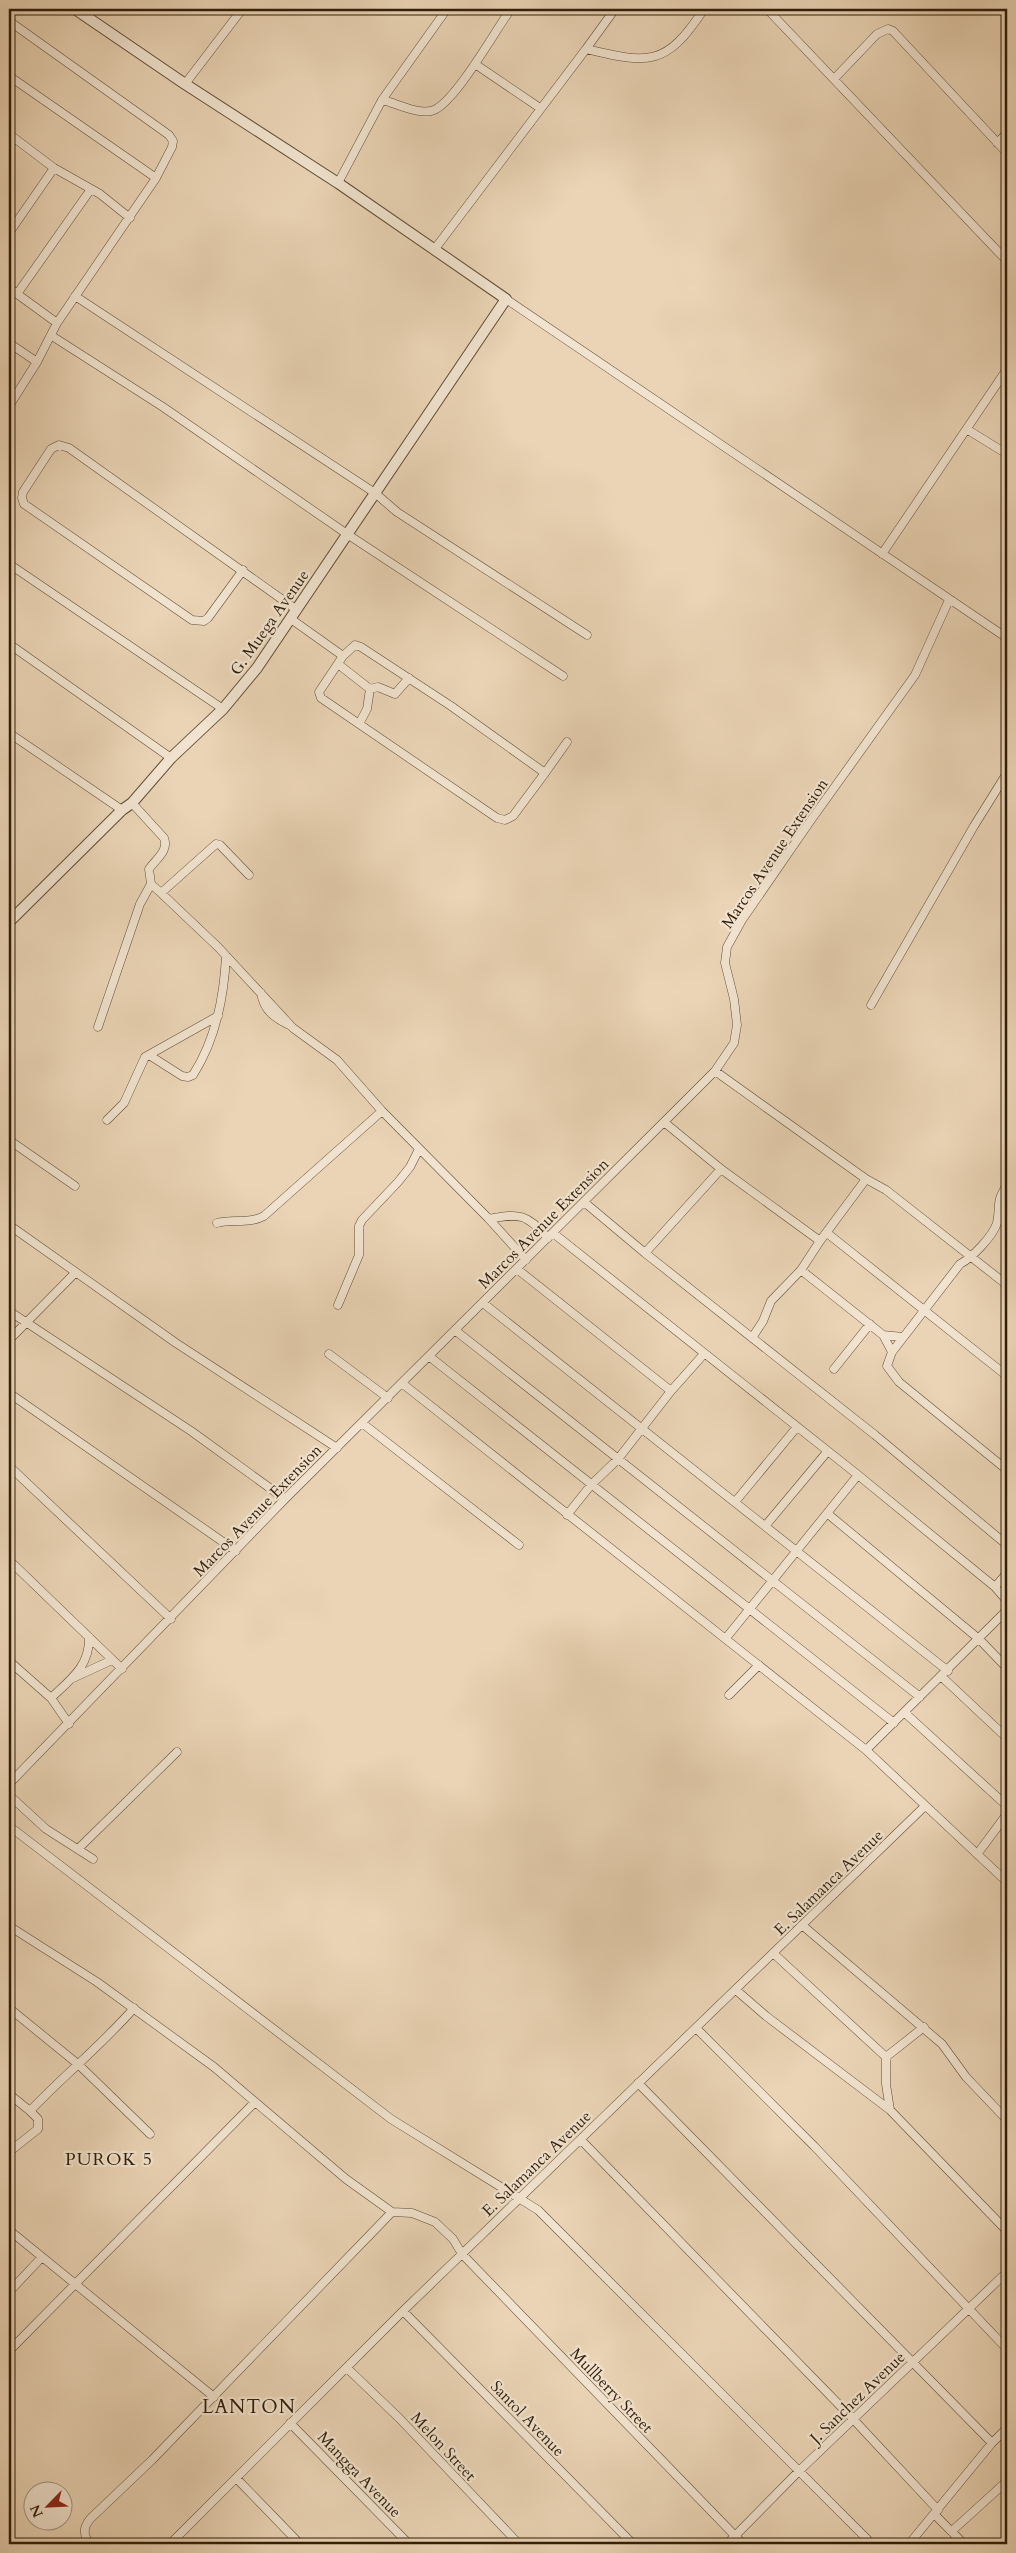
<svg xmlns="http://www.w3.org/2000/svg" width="1016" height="2553" viewBox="0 0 1016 2553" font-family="Cardo,serif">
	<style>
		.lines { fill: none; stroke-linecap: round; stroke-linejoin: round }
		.minor-casing { stroke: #5e4c35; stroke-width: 9 }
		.tertiary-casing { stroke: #5e4c35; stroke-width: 12 }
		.minor { stroke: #f1e3cf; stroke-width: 8 }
		.tertiary { stroke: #f1e3cf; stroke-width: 10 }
		.labels { text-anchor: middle; stroke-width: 4.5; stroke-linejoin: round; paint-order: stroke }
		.street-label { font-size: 16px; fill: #301e0a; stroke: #f1e3cf }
		.neighbourhood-label { font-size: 18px; letter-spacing: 1px; fill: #301e0a; stroke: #f1e3cf }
		.quarter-label { font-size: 19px; letter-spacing: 1px; fill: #301e0a; stroke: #f1e3cf }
	</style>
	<rect width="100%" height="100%" fill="#ead4b5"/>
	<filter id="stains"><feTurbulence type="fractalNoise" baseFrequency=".004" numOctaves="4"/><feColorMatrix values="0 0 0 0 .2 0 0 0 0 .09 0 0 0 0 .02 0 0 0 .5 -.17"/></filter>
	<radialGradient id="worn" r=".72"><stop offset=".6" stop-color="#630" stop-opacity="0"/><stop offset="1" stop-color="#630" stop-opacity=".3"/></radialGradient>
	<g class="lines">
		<!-- minor casing -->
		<g class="minor-casing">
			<path id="minor" d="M767 9 1007 261
				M9 21 169 135 173 141 172 147 156 178 57 323 37 362 9 406
				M586 49 615 9
				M475 64 540 108
				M9 76 156 178
				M834 79 877 34 888 29 893 31 1007 153
				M185 84 240 12 236 9
				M382 100 447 9
				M9 134 54 168 100 194 130 218
				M997 143 1007 133
				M9 147 14 138
				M338 183 382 100C396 103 416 114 431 111 453 107 496 29 511 9
				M9 233 54 168
				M434 250 586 49C649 64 666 67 704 9
				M9 288 57 323
				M17 294 91 189
				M75 296 375 493 397 512 587 635
				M506 299 1007 638
				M52 336 163 407 347 534 563 676
				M9 343 37 362
				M968 430 1007 454
				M882 554 1007 369
				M9 564 223 709
				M243 570 208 618 204 621 192 620 24 504 22 498 23 492 51 449 59 445 69 448 297 610
				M291 619 343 656 355 645 361 647 451 706 545 773 513 816 505 820 497 818 321 698 319 692 343 656
				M9 644 171 758
				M338 664 370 689
				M359 724 367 709 370 689 378 687 395 694 409 678
				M9 733 122 810
				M545 773 567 742
				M132 803 164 838C169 851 156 859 149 869L151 884 161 893 216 844 220 845 249 875
				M161 893 218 947 293 1028 337 1060 382 1111 489 1219 526 1260
				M261 993C264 1011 275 1018 289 1025
				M871 1005 974 826 1007 773
				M98 1027 140 904 151 884
				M149 1055 182 1076 188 1077 193 1075C216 1039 224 998 226 956
				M715 1071 866 1179 886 1190 1007 1285
				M107 1120 124 1103 145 1057 218 1016
				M664 1122 721 1169 820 1241 866 1179
				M9 1140 75 1186
				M1007 1185C995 1203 1001 1204 997 1223 993 1236 972 1258 960 1264L892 1352 887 1366 899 1382 1007 1470
				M584 1202 645 1253 875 1435 1007 1545
				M489 1219C521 1213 526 1214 548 1238
				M217 1223C233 1219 249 1224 264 1216L382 1111
				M9 1225 176 1343 337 1448
				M553 1233 858 1475 995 1587 1007 1601
				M827 1233 1007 1376
				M820 1241 801 1270 883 1335 892 1352
				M645 1253 721 1169
				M517 1269 671 1391
				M483 1303 948 1671
				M338 1305 359 1255V1226L362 1220 398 1182 410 1167 419 1149
				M9 1311 191 1431 285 1499
				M456 1331 920 1697
				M883 1335 903 1337
				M752 1338 763 1321 771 1301 801 1270
				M9 1340 75 1273
				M329 1354 388 1398
				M430 1357 894 1723
				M834 1369 870 1324
				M403 1384 866 1750 1007 1882
				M9 1393 236 1551
				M362 1423 519 1545
				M9 1466 171 1619
				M735 1502 797 1427
				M828 1514 979 1639 1007 1668
				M567 1515 591 1485 618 1459 671 1391 703 1355
				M766 1525 827 1452
				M9 1560 122 1669
				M995 1587 1007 1573
				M726 1638 858 1475
				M9 1661 51 1698 69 1724
				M942 1677 1007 1738
				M73 1678 112 1660
				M729 1695 759 1665
				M51 1698C71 1679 90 1666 89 1637
				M905 1713 1007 1806
				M866 1750 1007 1610
				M9 1784 285 1499 687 1099 715 1071 734 1043 737 1025 734 999 725 963 727 947 742 920 811 820 915 675 949 600
				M9 1795 46 1829 93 1859
				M9 1826 391 2119 538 2210 872 2544
				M78 1849 177 1752
				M978 1853 1007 1814
				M802 1925 942 2044 966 2077 1007 2120
				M9 1926 97 1982 214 2067 346 2179 392 2212 412 2213 435 2222 453 2239 462 2254 743 2544
				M773 1953 886 2057
				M736 1990 766 2016 890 2110 1007 2231
				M9 2008 79 2065 150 2134
				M696 2028 814 2146 1007 2349
				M638 2083 992 2443
				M9 2094 30 2111C64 2075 102 2045 134 2008
				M890 2110 886 2084V2057L924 2027
				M581 2140 854 2420 938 2510
				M9 2152 38 2129V2119L30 2111
				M9 2230 214 2397
				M9 2292 42 2257
				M403 2311 633 2544
				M9 2351 255 2102
				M347 2368 399 2418 519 2544
				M290 2423 409 2544
				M237 2479 300 2544
				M935 2515 964 2544
				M952 2531 1007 2481
				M90 2544C83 2535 83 2528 90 2519L152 2460 392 2212
				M170 2544 403 2311 925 1806
				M727 2544 799 2471 1007 2272
				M909 2544 992 2443 1007 2428
				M1005 2544 1007 2543"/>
		</g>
		<!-- tertiary casing -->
		<g class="tertiary-casing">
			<path id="tertiary" d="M9 922 122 810 132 803 171 758 223 709 257 668 506 299 338 183 185 84 75 9"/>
		</g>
		<!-- minor -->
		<use href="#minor" class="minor"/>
		<!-- tertiary -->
		<use href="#tertiary" class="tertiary"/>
	</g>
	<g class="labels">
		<!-- street labels -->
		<g class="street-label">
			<text transform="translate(269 622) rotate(-55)" y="6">G. Muega Avenue</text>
			<text transform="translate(774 853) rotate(-56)" y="6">Marcos Avenue Extension</text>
			<text transform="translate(543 1223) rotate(-45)" y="6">Marcos Avenue Extension</text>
			<text transform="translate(257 1510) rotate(-46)" y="6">Marcos Avenue Extension</text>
			<text transform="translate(828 1882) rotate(-44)" y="6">E. Salamanca Avenue</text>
			<text transform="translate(536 2163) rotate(-44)" y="6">E. Salamanca Avenue</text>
			<text transform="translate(612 2390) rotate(46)" y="6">Mullberry Street</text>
			<text transform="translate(857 2397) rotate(-44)" y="6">J. Sanchez Avenue</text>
			<text transform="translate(528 2418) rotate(46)" y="6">Santol Avenue</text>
			<text transform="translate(444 2446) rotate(47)" y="6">Melon Street</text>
			<text transform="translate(360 2474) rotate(46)" y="6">Mangga Avenue</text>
		</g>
		<!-- neighbourhood labels -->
		<g class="neighbourhood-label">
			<text x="109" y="2165">PUROK 5</text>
		</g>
		<!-- quarter labels -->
		<g class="quarter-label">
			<text x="249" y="2413">LANTON</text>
		</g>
	</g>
	<!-- margin -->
	<rect width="1016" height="2553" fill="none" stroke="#ead4b5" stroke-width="30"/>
	<rect x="10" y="10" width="996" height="2533" fill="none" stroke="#301e0a" stroke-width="2.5"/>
	<rect x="15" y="15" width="986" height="2523" fill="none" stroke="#301e0a"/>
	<!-- north arrow -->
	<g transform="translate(48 2506) rotate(246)"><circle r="24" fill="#f1e3cf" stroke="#a49480"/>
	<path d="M0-4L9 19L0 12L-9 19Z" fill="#8f2418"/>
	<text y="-8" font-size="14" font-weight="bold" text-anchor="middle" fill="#301e0a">N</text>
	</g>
	<rect width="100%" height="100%" filter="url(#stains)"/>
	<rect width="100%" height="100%" fill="url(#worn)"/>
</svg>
